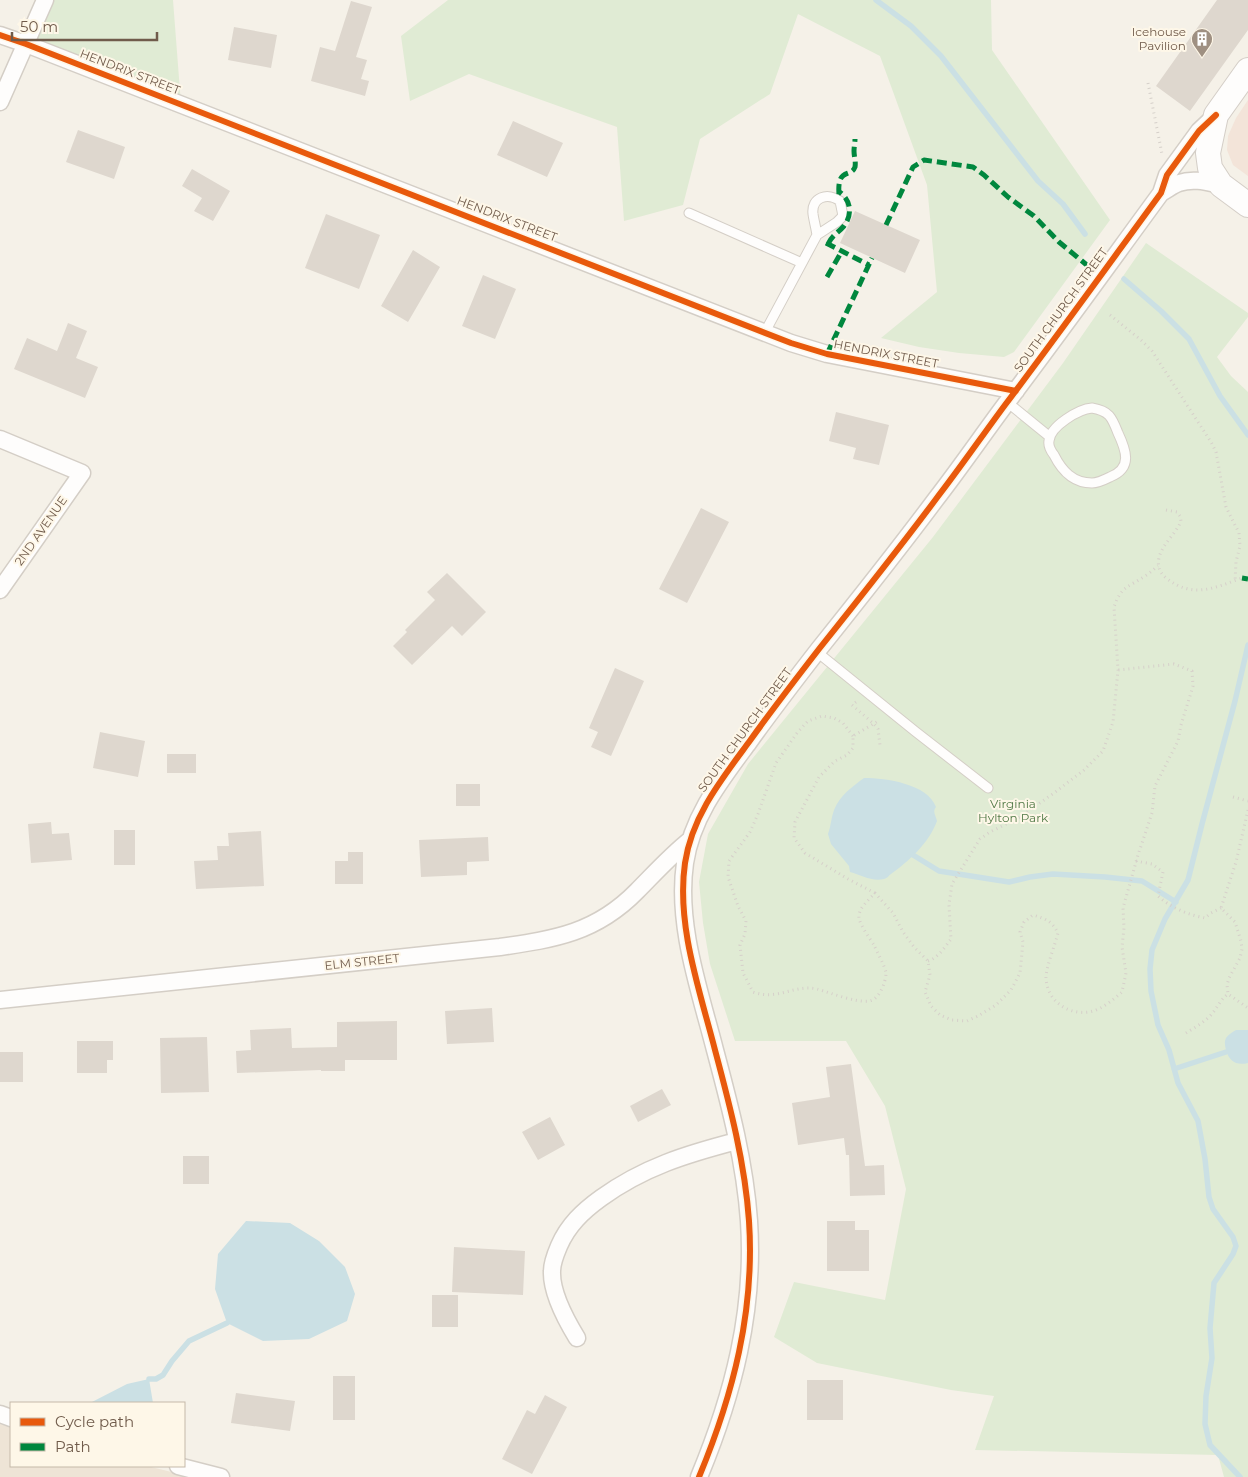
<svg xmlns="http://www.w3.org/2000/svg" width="1248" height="1477" viewBox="0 0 1248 1477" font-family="Montserrat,sans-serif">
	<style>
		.residential { fill: #eee4d6 }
		.commercial { fill: #f3e4d9 }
		.green { fill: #e0ebd4 }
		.water { fill: #cbe0e4 }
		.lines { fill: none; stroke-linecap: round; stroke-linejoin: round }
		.stream { stroke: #cbe0e4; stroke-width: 5.5 }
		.building { fill: #ded7ce }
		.lane-casing { stroke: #d4cec6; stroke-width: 11 }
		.street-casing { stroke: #d4cec6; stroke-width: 19 }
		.secondary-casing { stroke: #d4cec7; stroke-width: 26 }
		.path { stroke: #d6d0ca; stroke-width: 3; stroke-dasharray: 1 4; stroke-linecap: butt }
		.lane { stroke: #fefdfc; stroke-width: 9 }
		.street { stroke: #fefdfc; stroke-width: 16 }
		.secondary { stroke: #fefdfc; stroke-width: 24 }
		.quiet { stroke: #00873e; stroke-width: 5; stroke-dasharray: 10 5; stroke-linecap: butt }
		.cycleway-casing { stroke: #fef7e8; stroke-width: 9 }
		.cycleway { stroke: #e8590c; stroke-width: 6 }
		.labels { text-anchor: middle; stroke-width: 4; stroke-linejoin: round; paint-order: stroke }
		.poi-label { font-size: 12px; fill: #705b4b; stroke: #fef7e8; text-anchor: end }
		.street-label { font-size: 12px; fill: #705b4b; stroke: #fef7e8 }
		.park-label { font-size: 12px; fill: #527a47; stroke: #fef7e8 }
	</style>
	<rect width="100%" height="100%" fill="#f5f1e8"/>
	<!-- residential -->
	<path class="residential" d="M0 1424 11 1427V1466H147L192 1477H0Z"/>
	<!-- commercial -->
	<path class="commercial" d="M1248 100V176L1233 165 1227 150 1228 136 1236 118Z"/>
	<!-- green -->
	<path class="green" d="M45 0H173L181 104 26 44Z
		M448 0H991L992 50 1110 220 1014 352 1004 357 959 353 919 347 881 338 937 292 927 185 880 56 798 14 770 94 700 139 683 205 624 221 617 127 469 74 410 101 401 36Z
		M1146 243 1248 313V317L1217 357 1231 376 1248 392V1477H1224L1218 1455 975 1450 994 1396 951 1390 817 1363 774 1337 794 1282 885 1300 906 1189 885 1106 846 1041H735L710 964 703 923 699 882 708 834 748 764 933 537 1063 363Z"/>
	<!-- water -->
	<path class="water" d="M864 778C886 778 928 784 936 807 932 812 936 816 937 821 929 843 909 861 891 874 888 876 888 878 884 879 872 882 861 875 850 872L849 866 831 844 828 834C831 826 831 818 834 810 840 795 852 787 864 778Z
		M1236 1030H1248V1063C1236 1066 1229 1061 1226 1050 1225 1046 1224 1042 1226 1038 1228 1035 1232 1032 1236 1030Z
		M246 1221 290 1223 319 1241 345 1267 355 1294 347 1321 309 1339 263 1341 227 1323 215 1289 218 1254Z
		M149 1379 153 1403H90L127 1384Z"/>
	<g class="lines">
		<!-- stream -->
		<path class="stream" d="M876 0 911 26 941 56 1038 181 1063 204 1085 234
			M1124 279 1161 311 1189 339 1220 396 1248 435
			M913 855 939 871 1009 882 1030 877 1053 874 1105 877 1142 881 1176 902
			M1174 1069 1226 1052
			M149 1379H156L163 1375 172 1361 189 1341 227 1323
			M1240 1477 1210 1445 1205 1424 1206 1396 1212 1358 1210 1328 1214 1283 1233 1254 1236 1246 1233 1237 1213 1209 1209 1197 1205 1159 1198 1121 1178 1083 1169 1050 1158 1025 1151 991 1150 969 1152 950 1165 919 1188 880 1202 824 1235 701 1248 645"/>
	</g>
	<!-- building -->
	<path class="building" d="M1217 0H1248V30L1190 111 1156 86Z
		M351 1 372 7 356 57 367 60 361 79 369 81 365 96 311 81 320 47 335 51Z
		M234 27 277 35 271 68 228 60Z
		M513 121 563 143 547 177 497 155Z
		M78 130 125 147 114 179 66 162Z
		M192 169 230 191 213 221 194 211 202 198 182 186Z
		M855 211 920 240 905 273 840 243Z
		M326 214 380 235 359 289 305 268Z
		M413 250 440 267 408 322 381 306Z
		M483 275 516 289 495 339 462 326Z
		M68 323 87 331 76 358 98 367 85 398 14 369 27 338 57 351Z
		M836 412 889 425 879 465 853 459 856 448 829 441Z
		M701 508 729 522 687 603 659 589Z
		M447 573 486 612 462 636 452 626 412 665 393 646 407 632 405 630 435 600 427 592Z
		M615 668 644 681 611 756 591 747 598 732 589 728Z
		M100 732 145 741 138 777 93 768Z
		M167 754H196V773H167Z
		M456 784H480V806H456Z
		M51 822 52 834 69 833 72 860 31 863 28 824Z
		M114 830H135V865H114Z
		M261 831 264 886 196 889 194 861 218 860 217 846H229L228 833Z
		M488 837 489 861 467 862V875L421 877 419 840Z
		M348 852H363V884H335V861H348Z
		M492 1008 494 1042 447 1044 445 1011Z
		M397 1021V1060H345V1071H321V1070L237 1073 236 1051 251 1050 250 1030 291 1028 292 1048 337 1047V1022Z
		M207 1037 209 1092 161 1093 160 1038Z
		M77 1041H113V1060H107V1073H77Z
		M0 1052H23V1082H0Z
		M851 1064 865 1166 884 1165 885 1195 850 1196 849 1155H846L844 1138 798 1145 792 1103 830 1097 826 1067Z
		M662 1089 671 1105 638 1122 630 1106Z
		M550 1117 565 1145 538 1160 522 1132Z
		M183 1156H209V1184H183Z
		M827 1221H855V1230H869V1271H827Z
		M454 1247 525 1251 523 1295 452 1292Z
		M432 1295H458V1327H432Z
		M333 1376H355V1420H333Z
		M807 1380H843V1420H807Z
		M236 1393 295 1401 290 1431 231 1423Z
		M545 1395 567 1407 532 1474 502 1459 527 1410 535 1414Z"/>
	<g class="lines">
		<!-- lane casing -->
		<g class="lane-casing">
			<path id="lane" d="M689 213 802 263
				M765 332 817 235 837 222 843 216 840 201C828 192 811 197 813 214 814 221 816 228 817 235
				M1007 402 1050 437
				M1092 408C1110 411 1112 418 1118 433 1126 450 1133 468 1110 477 1104 480 1098 483 1092 483 1073 483 1062 471 1054 455 1051 451 1048 446 1049 441 1050 426 1079 409 1092 408Z
				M817 652 916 732 988 788"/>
		</g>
		<!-- street casing -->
		<g class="street-casing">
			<path id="street" d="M0 35 26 44 791 343 827 354 1016 391
				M0 102 45 0
				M1161 193C1167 190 1173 185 1179 183 1193 178 1207 182 1221 185
				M0 439 82 473 0 590
				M0 1000 500 947C555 939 596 933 637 891 654 874 670 856 690 840
				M577 1338C566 1320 551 1293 552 1271 552 1263 556 1253 559 1246 568 1225 583 1211 601 1198 644 1167 687 1154 737 1141
				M0 1414 11 1418
				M178 1466 221 1477
				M699 1477C733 1395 755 1311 749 1221 745 1163 730 1106 715 1050 700 991 676 925 685 863 692 816 721 780 749 742 771 711 795 680 819 649 859 599 898 550 936 499 960 468 982 436 1005 405 1058 335 1109 264 1161 193L1167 175 1199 131 1216 115"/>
		</g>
		<!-- secondary casing -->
		<g class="secondary-casing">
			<path id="secondary" d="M1248 70 1216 115 1208 153 1210 168 1221 185 1248 205"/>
		</g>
		<!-- path -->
		<path class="path" d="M1148 83 1162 154
			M1110 315 1141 340 1152 351 1211 442 1216 452 1226 507 1239 533 1240 546 1236 562 1235 581
			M1166 510 1177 512 1180 516 1181 521C1176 534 1162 544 1159 558 1157 566 1160 573 1166 578 1193 599 1214 588 1242 578
			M856 702 852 705 874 724 878 729 880 745
			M853 736 843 723 834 718 822 716 808 721 797 733 776 763 758 814 750 832 729 861 728 877 738 906 746 921 745 934 740 945 743 973 753 992C778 1001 794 984 817 989 831 993 856 1003 869 1001 879 1000 886 982 886 973 885 966 877 952 874 945 870 939 860 925 859 918 858 908 869 900 875 893L893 913 903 932 914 947 928 961 930 975 925 992 931 1006 940 1015 952 1020 967 1021 978 1016 996 1005 1011 990 1020 973 1023 942 1020 932 1024 922 1033 915C1046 919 1052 921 1058 933 1055 945 1046 967 1046 978 1047 1001 1068 1015 1089 1012 1101 1010 1113 1000 1122 992L1126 973 1122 947 1124 928 1123 908 1138 855 1152 813 1155 786 1178 741 1181 725 1193 686 1192 671 1174 664 1118 670
			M1233 797 1248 801
			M1248 810 1236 862 1221 908 1235 922 1241 941 1242 949 1240 958 1229 978 1227 985 1228 994 1248 1008
			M1136 861 1152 864 1163 872 1158 896C1171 908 1189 915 1205 918L1211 913 1221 908
			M875 893 848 879 805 853 794 838 795 822 819 777 835 761 847 755 853 748V736L880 720
			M928 961C938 958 945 947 951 939L949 905 952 884 980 839 990 832 1020 817 1054 793 1084 770 1103 751 1113 722 1118 670 1114 607C1121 586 1129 587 1145 576 1150 573 1154 569 1158 566
			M1186 1033C1194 1028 1203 1023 1210 1016 1217 1009 1219 1001 1228 994"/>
		<!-- lane -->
		<use href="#lane" class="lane"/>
		<!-- street -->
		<use href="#street" class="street"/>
		<!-- secondary -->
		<use href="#secondary" class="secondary"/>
		<!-- quiet -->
		<path class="quiet" d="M839 194C837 167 851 178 855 167 856 161 854 157 854 151 854 147 855 143 855 139
			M886 225 913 167 924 160 973 167 984 175 1008 197 1034 216 1059 242 1088 266
			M826 243 869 265
			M828 244C833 234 838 233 844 226 853 214 851 199 838 191
			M827 277 842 251
			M827 354 872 258
			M1242 578 1248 579"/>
		<!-- cycleway casing -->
		<g class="cycleway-casing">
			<path id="cycleway" d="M0 35 26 44 791 343 827 354 1016 391
				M699 1477C733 1395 755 1311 749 1221 745 1163 730 1106 715 1050 700 991 676 925 685 863 692 816 721 780 749 742 771 711 795 680 819 649 859 599 898 550 936 499 960 468 982 436 1005 405 1058 335 1109 264 1161 193L1167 175 1199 131 1216 115"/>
		</g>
		<!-- cycleway -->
		<use href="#cycleway" class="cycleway"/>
	</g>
	<!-- icons -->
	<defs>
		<g id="building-pin" transform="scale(1.125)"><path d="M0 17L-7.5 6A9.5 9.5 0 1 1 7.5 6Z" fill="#9f9082" stroke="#fef7e8"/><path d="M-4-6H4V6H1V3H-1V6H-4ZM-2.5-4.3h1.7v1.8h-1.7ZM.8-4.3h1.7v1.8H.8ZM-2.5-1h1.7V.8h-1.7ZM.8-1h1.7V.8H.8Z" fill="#fff"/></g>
	</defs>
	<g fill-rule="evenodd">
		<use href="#building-pin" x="1202" y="39"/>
	</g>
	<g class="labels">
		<!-- poi labels -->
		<g class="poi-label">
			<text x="1186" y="36">Icehouse<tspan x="1186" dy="14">Pavilion</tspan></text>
		</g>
		<!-- street labels -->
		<g class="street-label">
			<text transform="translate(130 72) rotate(21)" y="4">HENDRIX STREET</text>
			<text transform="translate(507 219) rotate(21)" y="4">HENDRIX STREET</text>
			<text transform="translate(1061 310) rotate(-54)" y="4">SOUTH CHURCH STREET</text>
			<text transform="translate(886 354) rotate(11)" y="4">HENDRIX STREET</text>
			<text transform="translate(41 531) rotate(-55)" y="4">2ND AVENUE</text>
			<text transform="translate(745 730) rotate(-54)" y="4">SOUTH CHURCH STREET</text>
			<text transform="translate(362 962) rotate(-6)" y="4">ELM STREET</text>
		</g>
		<!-- park labels -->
		<g class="park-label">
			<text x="1013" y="808">Virginia<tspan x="1013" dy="14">Hylton Park</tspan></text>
		</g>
	</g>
	<!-- legend -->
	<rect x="10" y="1402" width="175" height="65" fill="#fef7e8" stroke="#c5b9a9"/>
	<rect x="20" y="1418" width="25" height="8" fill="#e8590c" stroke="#c5b9a9"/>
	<text x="55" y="1427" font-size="15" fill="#705b4b">Cycle path</text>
	<rect x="20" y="1443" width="25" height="8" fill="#00873e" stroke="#c5b9a9"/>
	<text x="55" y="1452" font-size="15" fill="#705b4b">Path</text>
	<!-- scale -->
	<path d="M12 32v8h145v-8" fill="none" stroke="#705b4b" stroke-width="2.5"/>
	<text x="20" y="32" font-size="15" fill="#705b4b" stroke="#fef7e8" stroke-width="4" paint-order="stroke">50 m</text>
</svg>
